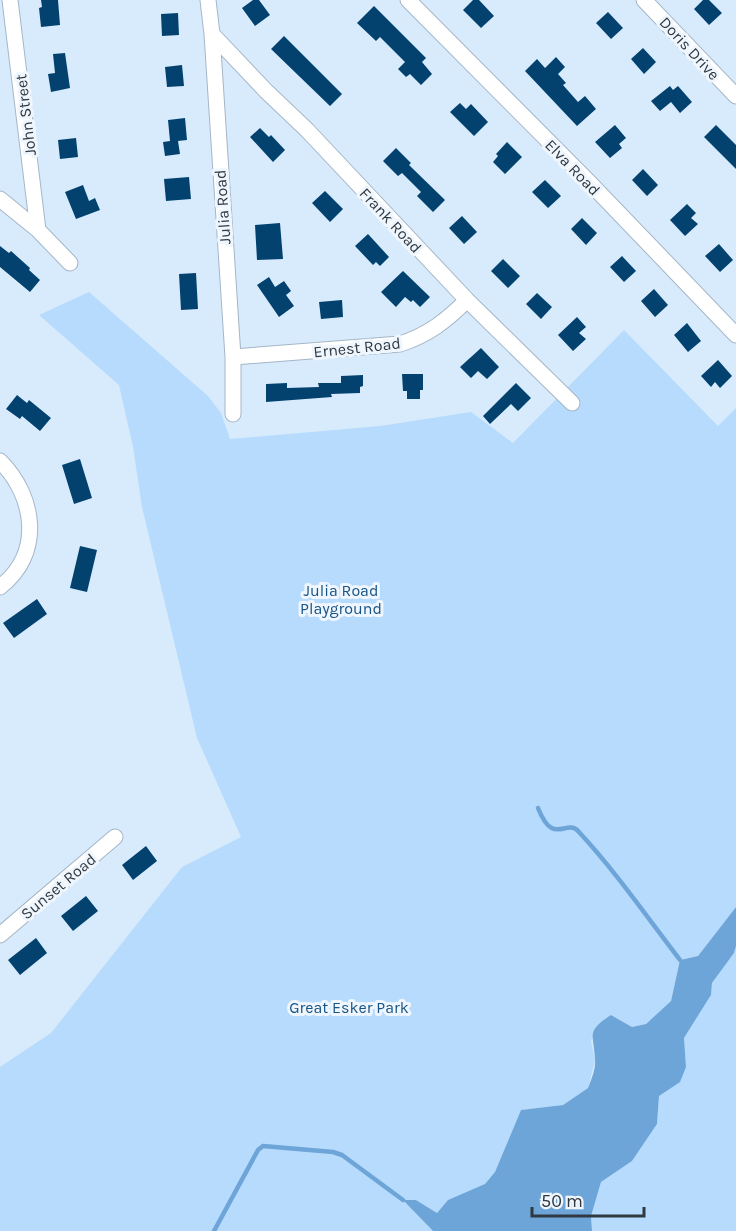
<svg xmlns="http://www.w3.org/2000/svg" width="736" height="1231" viewBox="0 0 736 1231" font-family="Karla,sans-serif">
	<style>
		.green { fill: #b7dbfc }
		.water { fill: #6ea5d8 }
		.lines { fill: none; stroke-linecap: round; stroke-linejoin: round }
		.stream { stroke: #6ea5d8; stroke-width: 4.5 }
		.building { fill: #03426f }
		.minor-casing { stroke: #a4b6c7; stroke-width: 17 }
		.minor { stroke: #fff; stroke-width: 15 }
		.labels { text-anchor: middle; stroke-width: 6; stroke-linejoin: round; paint-order: stroke }
		.street-label { font-size: 16px; fill: #313940; stroke: #eff6fe }
		.park-label { font-size: 16px; fill: #175485; stroke: #eff6fe }
	</style>
	<rect width="100%" height="100%" fill="#d8ebfd"/>
	<!-- green -->
	<path class="green" d="M89 292 208 396 221 413 230 439 380 426 471 412 513 443 624 330 718 426 736 408V907L698 956 680 960 671 1001 646 1024 632 1027 611 1015 591 1040 595 1061 588 1088 563 1105 521 1110 495 1172 485 1185 448 1200 437 1213 416 1200H404L433 1231H0V1067L51 1033 182 867 241 837 197 738 142 507 133 447 119 385 39 315Z
		M736 946V1231H592L591 1215 601 1182 632 1161 657 1124 659 1096 686 1067 684 1038 711 995 712 983 734 953Z"/>
	<!-- water -->
	<path class="water" d="M736 907V946L734 953 712 983 711 995 684 1038 686 1067 680 1082 659 1096 657 1124 632 1161 601 1182 591 1216 592 1231H433L403 1200H416L437 1213 448 1200 485 1184 495 1172 521 1110 563 1105 588 1088C591 1080 596 1069 595 1060 594 1034 585 1032 611 1015L632 1027 646 1024 671 1001 680 960 698 956Z"/>
	<g class="lines">
		<!-- stream -->
		<path class="stream" d="M538 808C554 848 566 817 579 832 616 872 647 917 680 960
			M214 1231 258 1150 263 1146 333 1152 342 1155 403 1200"/>
	</g>
	<!-- building -->
	<path class="building" d="M41 0H58L60 25 41 27 39 8 42 7Z
		M253 0H259L270 15 255 26 242 8Z
		M473 0H479L494 16 481 28 463 10Z
		M703 0H709L722 13 709 25 694 9Z
		M374 6 426 58 422 62 432 74 421 85 410 74 406 77 398 69 405 62 380 37 376 41 357 23Z
		M608 12 623 28 611 39 596 23Z
		M178 13 179 35 162 36 161 14Z
		M284 36 342 94 330 106 271 49Z
		M643 48 656 62 644 74 631 59Z
		M65 53 70 88 51 92 48 74 55 73 53 54Z
		M556 57 565 67 558 74 566 83 563 85 578 102 585 96 596 109 577 126 525 71 537 59 545 68Z
		M182 65 184 86 167 87 165 67Z
		M670 86 673 90 678 86 692 102 680 113 671 102 660 111 651 101Z
		M460 103 466 109 471 104 488 122 474 136 450 112Z
		M185 118 187 140 178 141 180 154 165 156 163 142 170 141 168 120Z
		M615 125 626 138 619 144 622 148 610 158 595 142Z
		M716 125 736 145V169L704 137Z
		M260 128 269 137 271 135 285 150 273 162 250 137Z
		M76 138 78 157 60 159 58 140Z
		M507 142 522 157 505 174 493 162 498 156 496 154Z
		M396 148 411 163 409 165 445 200 433 212 417 196 421 192 402 173 398 176 383 161Z
		M643 169 658 185 647 196 632 180Z
		M189 177 191 199 166 201 164 179Z
		M545 180 561 196 548 208 532 192Z
		M83 185 89 201 95 198 100 210 76 219 65 192Z
		M325 191 343 209 330 222 312 203Z
		M687 204 696 213 691 218 698 224 685 236 670 220Z
		M462 216 477 232 464 244 449 228Z
		M582 218 597 233 586 245 571 229Z
		M280 223 283 259 257 260 255 225Z
		M368 234 389 257 380 266 376 262 373 265 355 246Z
		M719 244 733 260 720 272 705 256Z
		M0 246 9 253 11 251 30 268 29 270 40 280 30 292 0 267Z
		M622 256 636 271 624 282 610 267Z
		M503 259 520 276 508 288 491 271Z
		M403 271 430 297 420 307 413 300 411 302 405 297 396 307 381 292Z
		M196 273 198 309 181 310 179 274Z
		M269 277 275 287 284 281 291 291 286 295 294 306 279 317 257 285Z
		M654 289 668 305 655 317 641 301Z
		M537 293 552 307 541 319 526 304Z
		M342 300 343 317 321 319 319 302Z
		M577 317 586 327 579 333 586 339 573 351 558 335Z
		M687 323 701 341 688 352 674 335Z
		M481 348 499 367 487 379 478 371 471 378 460 367Z
		M718 360 732 376 720 388 715 382 711 387 701 376Z
		M402 374H423V390H420V399H407V391H403Z
		M363 375V386L360 387V393L331 394 332 397 266 402V384L287 383V388L319 387 318 383H341V376Z
		M516 383 531 398 518 411 511 404 490 424 483 416Z
		M17 395 27 403 29 400 51 418 40 431 22 416 20 419 6 409Z
		M80 459 92 498 74 504 62 465Z
		M80 546 97 550 87 592 70 588Z
		M37 599 47 614 14 638 3 623Z
		M146 846 157 861 133 880 122 865Z
		M86 896 98 911 73 931 61 916Z
		M36 938 47 953 20 975 8 960Z"/>
	<g class="lines">
		<!-- minor casing -->
		<g class="minor-casing">
			<path id="minor" d="M10 0 38 230
				M208 0 212 34 233 357V414
				M408 0 589 182 736 335
				M644 0 736 96
				M212 34 266 91 307 130 467 300 572 403
				M0 199 38 230 70 263
				M233 357 400 344C428 335 446 321 467 300
				M0 461C36 497 43 554 0 587
				M0 935 115 837"/>
		</g>
		<!-- minor -->
		<use href="#minor" class="minor"/>
	</g>
	<g class="labels">
		<!-- street labels -->
		<g class="street-label">
			<text transform="translate(690 48) rotate(47)" y="6">Doris Drive</text>
			<text transform="translate(25 115) rotate(-97)" y="6">John Street</text>
			<text transform="translate(573 167) rotate(46)" y="6">Elva Road</text>
			<text transform="translate(222 207) rotate(-94)" y="6">Julia Road</text>
			<text transform="translate(391 220) rotate(47)" y="6">Frank Road</text>
			<text transform="translate(357 347) rotate(-6)" y="6">Ernest Road</text>
			<text transform="translate(58 886) rotate(-40)" y="6">Sunset Road</text>
		</g>
		<!-- park labels -->
		<g class="park-label">
			<text x="341" y="596">Julia Road<tspan x="341" dy="18">Playground</tspan></text>
			<text x="349" y="1013">Great Esker Park</text>
		</g>
	</g>
	<!-- scale -->
	<path d="M532 1207v9h112v-9" fill="none" stroke="#313940" stroke-width="3"/>
	<text x="541" y="1207" font-size="18" fill="#313940" stroke="#eff6fe" stroke-width="4.5" paint-order="stroke">50 m</text>
</svg>
